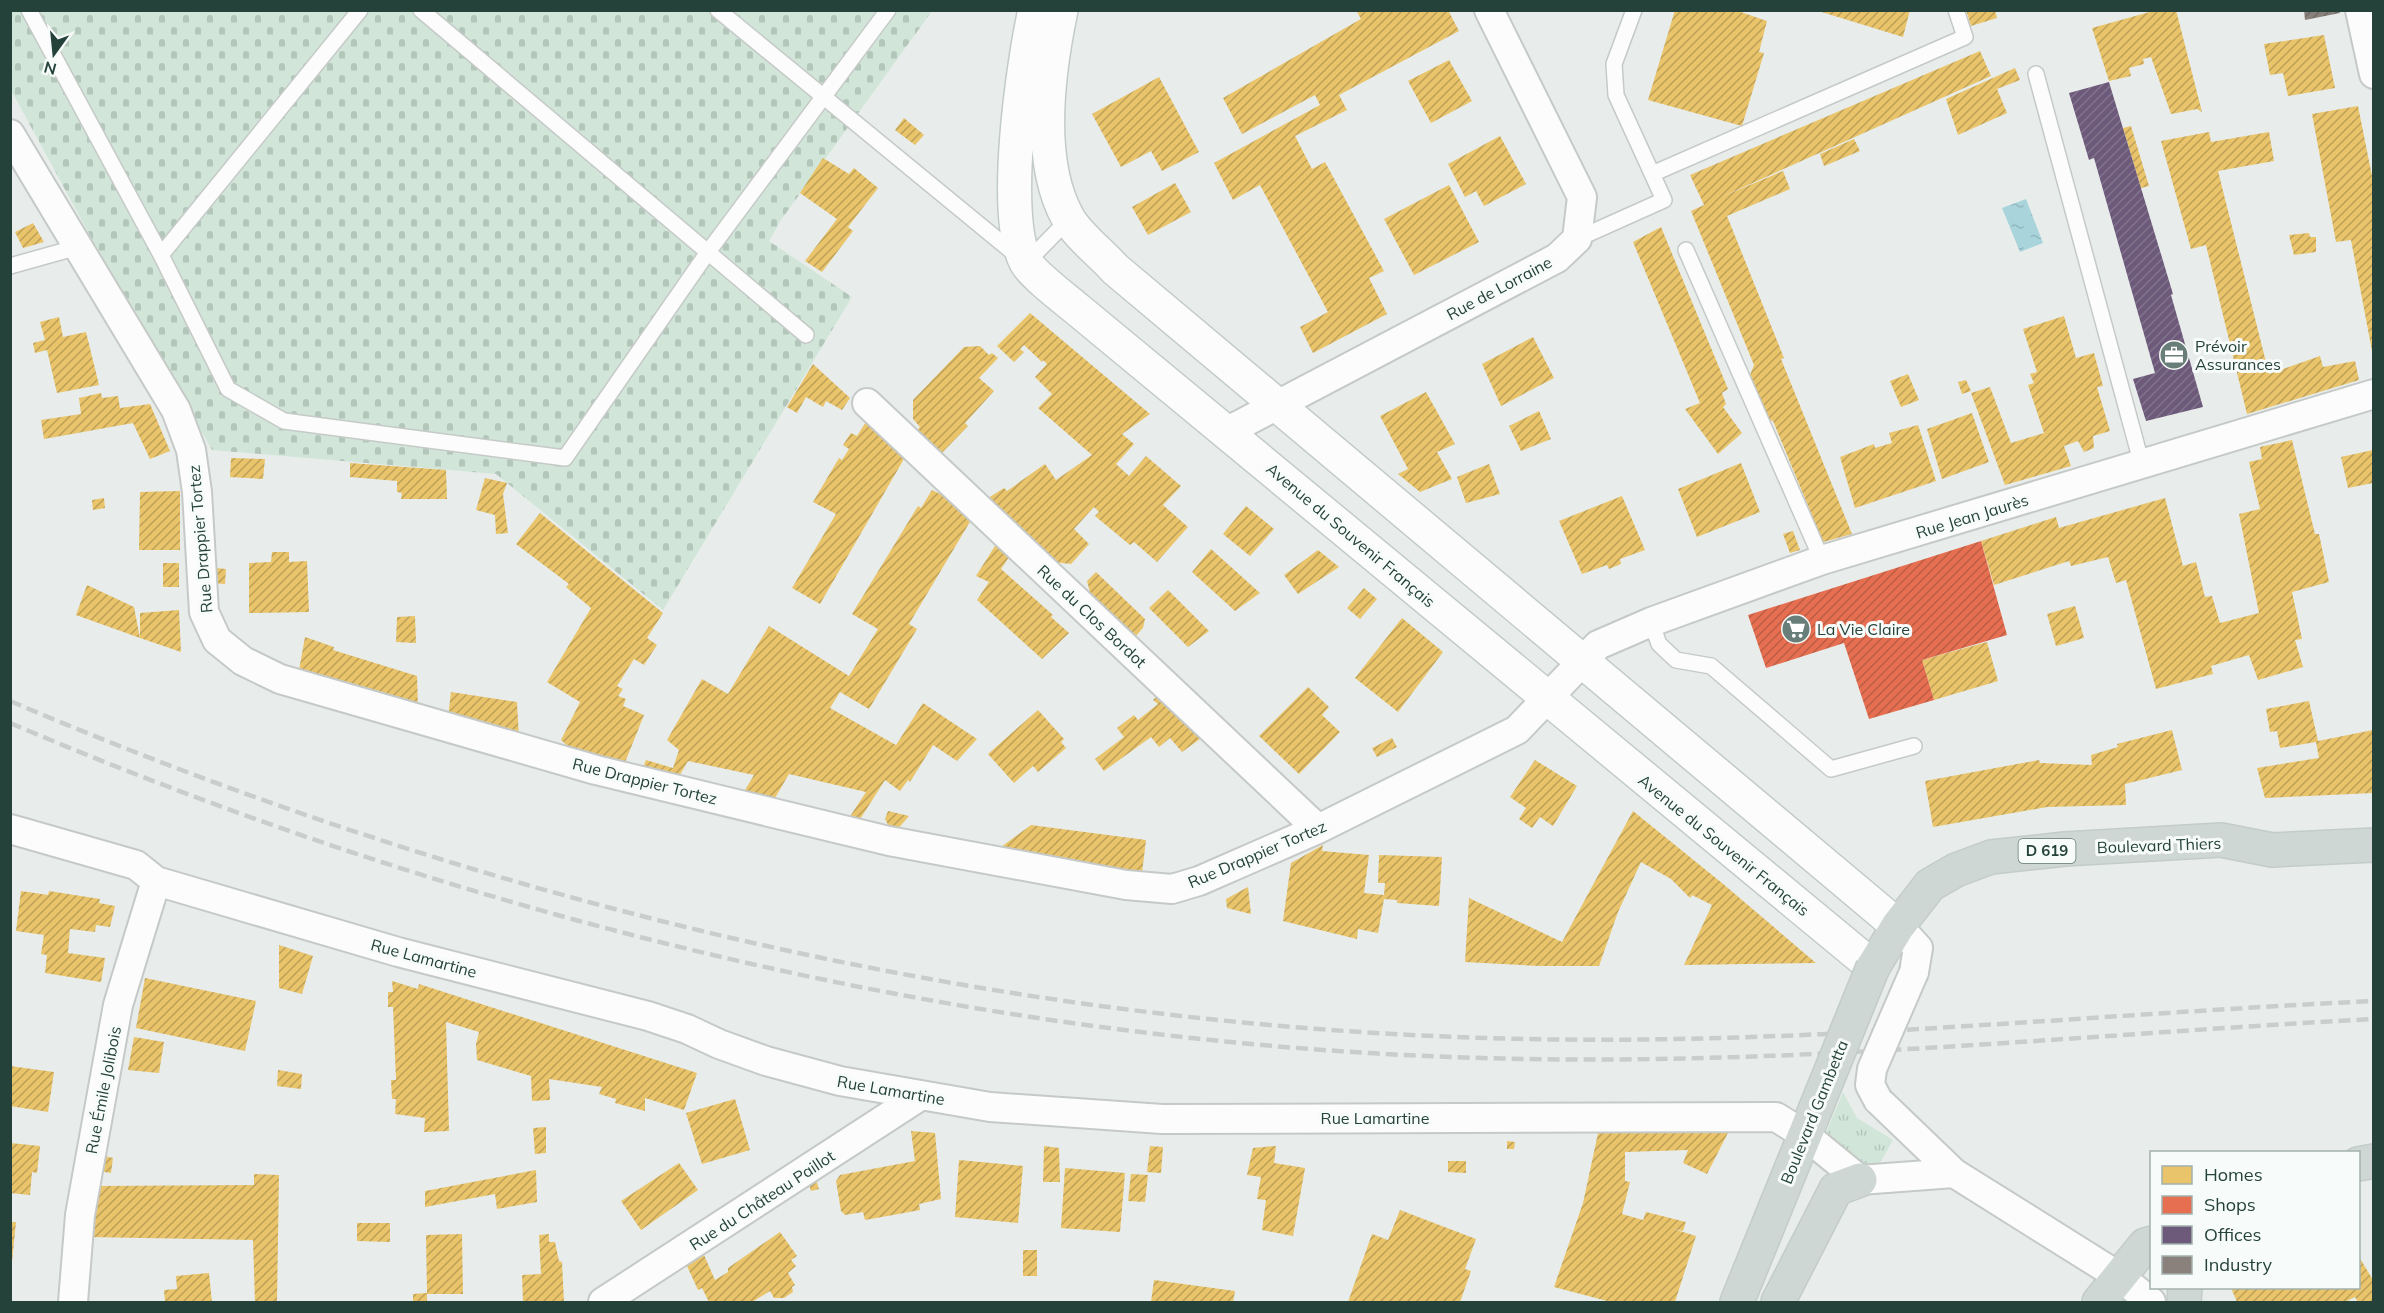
<svg xmlns="http://www.w3.org/2000/svg" width="2384" height="1313" viewBox="0 0 2384 1313" font-family="Mulish,sans-serif">
	<style>
		.grass { fill: url(#grass-tufts) }
		.cemetery { fill: url(#cemetery-stones) }
		.water { fill: url(#water-ripples) }
		.homes { fill: url(#homes-hatch) }
		.shops { fill: url(#shops-hatch) }
		.offices { fill: url(#offices-hatch) }
		.industry { fill: url(#industry-hatch) }
		.lines { fill: none; stroke-linecap: round; stroke-linejoin: round }
		.lane-casing { stroke: #c5cac8; stroke-width: 18 }
		.street-casing { stroke: #c5cac8; stroke-width: 32 }
		.secondary-casing { stroke: #c3cbc8; stroke-width: 36 }
		.primary-casing { stroke: #c3ccc9; stroke-width: 36 }
		.lane { stroke: #fcfcfc; stroke-width: 15 }
		.street { stroke: #fcfcfc; stroke-width: 28 }
		.secondary { stroke: #fcfcfc; stroke-width: 33 }
		.primary { stroke: #cfd7d5; stroke-width: 33 }
		.rail { stroke: #c9cdcc; stroke-width: 4.5; stroke-dasharray: 12 6; stroke-linecap: butt }
		.street-bridge-casing { stroke: #c5cac8; stroke-width: 32; stroke-linecap: butt }
		.primary-bridge-casing { stroke: #c3ccc9; stroke-width: 36; stroke-linecap: butt }
		.street-bridge { stroke: #fcfcfc; stroke-width: 28 }
		.primary-bridge { stroke: #cfd7d5; stroke-width: 33 }
		.labels { text-anchor: middle; stroke-width: 6; stroke-linejoin: round; paint-order: stroke }
		.shield { fill: #f7fbf9; stroke: #637a73; stroke-width: 1.5 }
		.shield-label { font-size: 15px; font-weight: bold; fill: #24423a }
		.street-label { font-size: 16px; fill: #24423a; stroke: #f7fbf9 }
		.poi-label { font-size: 16px; fill: #24423a; stroke: #f7fbf9; text-anchor: start }
	</style>
	<defs>
		<pattern id="grass-tufts" width="24" height="20" patternUnits="userSpaceOnUse" patternTransform="scale(1.5)"><rect width="24" height="20" fill="#d1e6d8"/><path d="M3 7l-1-3M5 7V3M7 7l1-3M15 17l-1-3M17 17v-4M19 17l1-3" fill="none" stroke="#b3c6ba"/></pattern>
		<pattern id="cemetery-stones" width="16" height="16" patternUnits="userSpaceOnUse" patternTransform="scale(1.5)"><rect width="16" height="16" fill="#d1e6d8"/><path d="M2 7V4a2 2 0 0 1 4 0v3zM10 15v-3a2 2 0 0 1 4 0v3z" fill="#b3c6ba"/></pattern>
		<pattern id="water-ripples" width="26" height="14" patternUnits="userSpaceOnUse" patternTransform="scale(1.5)"><rect width="26" height="14" fill="#a9d4db"/><path d="M2 4q2-2 4 0t4 0M15 11q2-2 4 0t4 0" fill="none" stroke="#91b7bd"/></pattern>
		<pattern id="homes-hatch" width="6" height="6" patternUnits="userSpaceOnUse" patternTransform="scale(1.5)"><rect width="6" height="6" fill="#e9c46a"/><path d="M-1 1l2-2M0 6l6-6M5 7l2-2" fill="none" stroke="#bda158"/></pattern>
		<pattern id="shops-hatch" width="6" height="6" patternUnits="userSpaceOnUse" patternTransform="scale(1.5)"><rect width="6" height="6" fill="#e76f51"/><path d="M-1 1l2-2M0 6l6-6M5 7l2-2" fill="none" stroke="#bb5d44"/></pattern>
		<pattern id="offices-hatch" width="6" height="6" patternUnits="userSpaceOnUse" patternTransform="scale(1.5)"><rect width="6" height="6" fill="#6d597a"/><path d="M-1 1l2-2M0 6l6-6M5 7l2-2" fill="none" stroke="#81748c"/></pattern>
		<pattern id="industry-hatch" width="6" height="6" patternUnits="userSpaceOnUse" patternTransform="scale(1.5)"><rect width="6" height="6" fill="#8a817c"/><path d="M-1 1l2-2M0 6l6-6M5 7l2-2" fill="none" stroke="#716b67"/></pattern>
	</defs>
	<rect width="100%" height="100%" fill="#e8edeb"/>
	<!-- grass -->
	<path class="grass" d="M1843 1092 1857 1118 1893 1140 1876 1170 1824 1137Z"/>
	<!-- cemetery -->
	<path class="cemetery" d="M10 11H932L781 220 769 241 852 297 663 610 496 474 212 450 113 278 11 90Z"/>
	<!-- water -->
	<path class="water" d="M2026 199 2043 243 2020 252 2002 208Z"/>
	<!-- homes -->
	<path class="homes" d="M1356 10H1448L1459 31 1339 95 1347 110 1295 136 1312 169 1325 162 1384 271 1369 278 1387 314 1313 353 1300 327 1328 312 1260 185 1233 200 1214 163 1320 105 1315 95 1242 134 1223 98 1361 19Z
		M1675 10H1735L1767 21 1759 52 1764 53 1742 126 1648 100Z
		M1815 10H1910L1903 37Z
		M1966 10H1995L1997 18 1971 26Z
		M2157 10H2176L2202 112 2197 109 2171 114 2151 57 2143 59 2144 64 2129 68 2131 76 2109 81 2092 28Z
		M2324 35 2335 88 2288 96 2283 73 2270 75 2264 44Z
		M1980 51 1991 76 1719 198 1783 171 1790 189 1727 216 1784 358 1781 359 1852 534 1823 542 1773 421 1762 417 1748 380 1754 365 1691 211 1704 205 1690 175Z
		M1449 60 1472 101 1431 123 1408 81Z
		M2015 68 2020 80 1997 89 2007 113 1958 135 1946 99Z
		M1159 77 1199 152 1162 171 1151 151 1121 167 1092 114Z
		M2358 106 2373 181 2372 351 2351 240 2336 242 2312 114Z
		M904 118 924 135 915 145 895 130Z
		M2131 126 2149 186 2141 188 2123 128Z
		M2209 132 2211 142 2269 132 2274 161 2218 171 2269 374 2320 356 2323 367 2355 361 2359 380 2247 414 2206 245 2191 249 2161 141Z
		M1500 136 1526 184 1484 206 1476 191 1465 197 1448 164Z
		M1854 139 1860 151 1824 166 1820 154Z
		M823 158 849 174 854 168 878 188 848 227 853 231 822 272 805 261 837 219 800 193Z
		M1175 183 1191 212 1148 235 1132 207Z
		M1449 185 1479 242 1414 275 1384 219Z
		M33 223 44 242 23 248 15 232Z
		M1661 227 1728 389 1722 393 1726 404 1723 407 1742 433 1718 454 1685 409 1700 403 1633 242Z
		M2309 233 2310 237H2316V252L2294 255 2289 235Z
		M1030 313 1150 414 1122 434 1134 444 1116 464 1129 476 1146 456 1181 486 1163 505 1188 527 1157 562 1134 542 1130 545 1095 516 1099 512 1094 507 1074 529 1089 544 1071 564 1052 562 985 500 1004 488 1007 491 1045 464 1056 480 1092 455 1038 408 1052 394 1035 377 1047 364 1043 360 1042 362 1024 345 1020 349 1024 352 1014 362 997 346Z
		M2064 316 2076 358 2094 353 2103 386 2097 387 2110 431 2093 436 2094 448 2084 452 2078 441 2064 446 2071 466 2005 485 1971 393 1990 387 2011 443 2044 433 2028 385 2034 383 2030 374 2037 372 2023 329Z
		M59 317 63 337 86 332 99 385 57 393 47 350 35 353 33 343 45 340 40 322Z
		M1533 337 1554 378 1501 406 1482 364Z
		M980 346 989 355 992 353 998 358 979 378 994 391 965 423 968 426 938 457 914 434 920 427 913 419V400L964 347Z
		M813 364 850 398 842 410 826 401 823 407 806 397 797 413 787 407Z
		M1908 374 1919 400 1901 407 1890 381Z
		M1966 380 1971 391 1962 394 1958 382Z
		M1426 392 1455 444 1437 452 1452 479 1420 492 1398 474 1408 469 1380 416Z
		M101 393 102 398 118 396 120 408 150 404 170 451 150 459 133 423 44 439 41 420 81 414 79 398Z
		M1539 411 1551 439 1521 451 1509 426Z
		M1972 413 1989 462 1942 479 1927 429Z
		M869 417 908 452 820 604 792 588 836 514 813 502 839 458 842 460 849 449 843 445 851 433 857 436Z
		M1918 425 1936 481 1855 508 1840 457 1874 444 1875 448 1892 443 1889 433Z
		M2292 440 2315 534H2319L2329 582 2292 592 2302 639 2295 640 2303 667 2258 680 2249 655 2211 666 2213 674 2156 689 2126 580 2116 583 2108 557 2071 566 2069 561 1994 585 1981 541 2056 517 2059 528 2165 498 2183 566 2196 562 2205 597 2212 596 2220 623 2259 613 2239 514 2260 509 2249 462 2262 459 2260 447Z
		M2373 450V483L2348 488 2341 457Z
		M231 458 265 459 263 479 230 477Z
		M350 463 446 470 447 499H401L402 493 397 492V481L350 477Z
		M1741 463 1760 512 1697 537 1678 489Z
		M1489 464 1500 494 1466 503 1457 477Z
		M485 478 507 483 503 494 508 533 496 534 495 515 476 510Z
		M945 487 974 515 909 624 917 629 869 709 840 692 830 708 896 745 923 703 977 739 957 761 933 745 910 782 908 780 900 791 885 780 857 824 847 821 866 792 789 774 772 803 742 795 754 775 688 761 678 778 642 770 646 760 673 768 679 750 667 740 702 679 728 694 769 626 849 676 878 629 852 614 918 506 921 508 932 490 940 494Z
		M180 491V550H139L140 492Z
		M1622 496 1645 550 1620 559 1621 564 1609 569 1607 565 1582 574 1559 521Z
		M104 498 105 508 93 510 92 500Z
		M1246 506 1274 529 1250 556 1223 534Z
		M540 513 663 613 647 638 657 645 644 665 634 659 617 686 623 689 618 696 626 699 623 706 644 715 624 765 569 747 561 740 580 702 547 682 591 608 566 587 569 584 516 544Z
		M1793 531 1800 550 1790 553 1783 534Z
		M1000 538 1013 551 1001 569 1053 615 1051 617 1069 633 1042 659 977 600 989 582 976 576Z
		M1211 549 1260 593 1235 611 1192 572Z
		M1318 550 1339 567 1298 594 1284 575Z
		M272 552H289V562L307 561 309 612 249 613V563L271 562Z
		M163 563H179V587H163Z
		M208 563 216 564V568L226 569 225 584 211 583Z
		M1096 572 1145 619 1143 628 1133 639 1092 600 1087 581Z
		M87 585 134 607 140 638 76 615Z
		M1364 588 1377 599 1360 619 1347 608Z
		M1168 590 1209 631 1188 647 1149 608Z
		M2075 606 2084 638 2056 646 2047 614Z
		M179 610 181 652 140 638V613Z
		M415 616 416 643 396 642 397 617Z
		M1402 618 1443 652 1398 712 1355 678Z
		M305 637 334 647 333 650 417 676 418 708 299 670Z
		M1987 642 1998 681 1934 700 1922 660Z
		M1308 687 1329 707 1322 715 1340 732 1299 774 1259 736Z
		M1163 691 1207 734 1182 752 1170 738 1159 747 1151 737 1104 771 1095 759 1124 737 1117 728 1134 715 1138 720 1158 704 1153 700Z
		M451 692 517 702 519 738 448 717Z
		M2309 701 2318 741 2373 730V793L2265 798 2257 768 2319 758 2316 742 2280 748 2277 731 2270 732 2266 709Z
		M1038 710 1064 739 1061 742 1066 748 1038 772 1033 766 1014 783 988 754Z
		M2172 730 2182 770 2125 784 2126 805 2047 807 1933 827 1925 781 2039 760 2040 763 2092 765 2091 755 2118 747 2117 744Z
		M1392 738 1397 747 1377 757 1372 748Z
		M1535 760 1577 786 1553 826 1540 817 1532 828 1519 819 1526 808 1510 797Z
		M888 811 909 816 896 831 891 830 885 819Z
		M1633 811 1722 883 1816 963 1684 965 1712 905 1692 895 1690 898 1671 879 1641 862 1618 912 1599 966H1540L1465 962 1469 898 1562 942Z
		M1031 825 1146 840 1142 873 997 850Z
		M1323 845 1322 851 1369 855 1364 893 1384 895 1385 883H1378L1379 855 1442 857 1439 906 1397 903V900L1384 899 1378 933 1358 929 1357 939 1283 921 1291 863Z
		M1248 887 1251 914 1227 908 1226 899Z
		M21 891 48 895 49 891 100 899 99 903 115 906 110 927 96 925 95 932 70 929 68 953 105 958 101 982 45 973 47 955 41 954 44 935 16 931Z
		M279 945 313 956 302 994 279 988Z
		M145 978 256 1001 245 1051 136 1028Z
		M392 981 418 989 419 984 697 1073 684 1110 645 1098V1111L615 1103 616 1099 599 1094 602 1087 549 1079 550 1100 532 1101 531 1076 477 1060 476 1044 479 1032 446 1022 449 1131 424 1132 425 1118 395 1114 396 1099H392L391 1080H396L393 1007H388V992H393Z
		M134 1037 164 1042 159 1073 128 1070Z
		M10 1066 54 1072 48 1112 10 1106Z
		M278 1070 302 1074 301 1089 277 1086Z
		M735 1099 750 1150 702 1164 686 1113Z
		M1600 1124 1732 1125 1707 1174 1683 1163 1688 1150 1625 1152V1181L1630 1182 1622 1214 1643 1220 1646 1212 1686 1222 1683 1231 1673 1229 1696 1236 1675 1302H1611L1554 1287 1583 1203Z
		M546 1127V1153L535 1154 533 1128Z
		M911 1131 935 1133 941 1199 919 1204 920 1210 893 1215 865 1220 863 1212 845 1215 841 1211 836 1181 840 1175 915 1161Z
		M1507 1141 1515 1142 1514 1149H1507Z
		M10 1143 40 1146 37 1173 32 1172 30 1195 10 1193Z
		M1044 1146 1059 1148 1060 1182H1043Z
		M1150 1146 1163 1147 1161 1173 1147 1172Z
		M1276 1146 1274 1163 1305 1168 1293 1236 1262 1230 1266 1200 1257 1199 1261 1177 1247 1175 1253 1148Z
		M100 1155 113 1158 111 1173 98 1171Z
		M959 1160 1023 1166 1018 1223 955 1217Z
		M1448 1161H1466V1173L1448 1172Z
		M679 1163 698 1190 641 1230 621 1201Z
		M1065 1168 1125 1173 1120 1232 1061 1228Z
		M536 1170 537 1202 497 1209 495 1194 425 1207V1191Z
		M254 1174 279 1175 277 1302H255L253 1240 88 1237 96 1186 254 1185Z
		M1131 1174 1148 1175 1145 1202 1128 1201Z
		M815 1177 819 1189 811 1191 808 1182Z
		M1400 1210 1476 1239 1465 1269 1471 1271 1460 1302H1348L1372 1234 1388 1240Z
		M10 1222H16L12 1262H10Z
		M357 1223H390V1242L357 1241Z
		M780 1232 797 1256 791 1260 796 1266 788 1273 795 1285 792 1287 793 1292 784 1298H774L770 1291 752 1302H709L702 1288 698 1290 687 1266 704 1255 715 1280 728 1272V1268Z
		M462 1234 463 1294H427V1302H413V1294L427 1293 426 1235Z
		M549 1234V1242H555L559 1261 562 1262 564 1302H523L522 1275 541 1274 539 1235Z
		M1023 1250H1037V1276H1023Z
		M2358 1255 2373 1280V1302H2358L2355 1297 2345 1302H2237L2231 1288H2358Z
		M209 1273 212 1302H165L164 1290 177 1289 176 1276Z
		M1154 1280 1235 1291 1233 1302H1151Z"/>
	<!-- shops -->
	<path class="shops" d="M1981 541 2007 635 1922 660 1934 700 1869 719 1844 643 1766 668 1748 615Z"/>
	<!-- offices -->
	<path class="offices" d="M2109 82 2173 294 2171 295 2203 407 2146 421 2133 379 2155 373 2094 158 2089 160 2069 93Z"/>
	<!-- industry -->
	<path class="industry" d="M2304 10H2339L2340 13 2305 20Z"/>
	<g class="lines">
		<!-- lane casing -->
		<g class="lane-casing">
			<path id="lane" d="M29 10 161 255 228 389 284 421 565 458 708 252 888 10
				M421 10 806 335
				M718 10 1026 263 1069 219
				M2036 74 2142 465
				M1652 174 1965 37 1956 10
				M1577 239 1664 200 1616 95 1614 64 1634 10
				M1686 250 1822 560
				M161 255 360 10
				M10 266 78 247
				M1651 622 1659 644 1676 660 1711 666 1831 769 1914 746"/>
		</g>
		<!-- street casing -->
		<g class="street-casing">
			<path id="street" d="M2360 10 2374 74
				M10 134 176 410 191 450 197 492 204 612 217 640 243 661 280 679 596 770 889 841 1126 885 1172 889 1199 881 1318 829 1517 730 1598 645 1651 622 1822 560 2374 394
				M867 403 1318 829
				M1228 431 1557 258 1577 239 1582 197 1489 10
				M10 829 136 865 156 881 398 952 648 1016 687 1029 719 1044 766 1061 840 1081 990 1107 1162 1119 1776 1117 1805 1135 1860 1180 1954 1173
				M1898 926 1918 948 1914 972
				M1878 1100 1954 1173 2120 1277 2151 1302
				M73 1302 80 1215 118 1005 156 881
				M603 1302 920 1096"/>
		</g>
		<!-- secondary casing -->
		<g class="secondary-casing">
			<path id="secondary" d="M1035 10C1023 63 1001 217 1026 262 1032 274 1065 299 1077 309L1873 967
				M1061 10C1048 72 1036 161 1068 218 1079 237 1101 253 1115 269L1898 926"/>
		</g>
		<!-- primary casing -->
		<g class="primary-casing">
			<path id="primary" d="M1873 967 1898 926 1930 885 1956 870 1991 857 2065 849 2221 840 2272 850 2374 845
				M2358 1164 2374 1161
				M1737 1302 1815 1110
				M1778 1302 1836 1189 1860 1180
				M2099 1302 2145 1245 2152 1243
				M2184 1302 2185 1288"/>
		</g>
		<!-- lane -->
		<use href="#lane" class="lane"/>
		<!-- street -->
		<use href="#street" class="street"/>
		<!-- secondary -->
		<use href="#secondary" class="secondary"/>
		<!-- primary -->
		<use href="#primary" class="primary"/>
		<!-- rail -->
		<path class="rail" d="M10 701C489 905 1005 1029 1526 1039 1810 1045 2091 1014 2374 1001
			M10 723C488 926 1006 1051 1527 1059 1810 1064 2091 1034 2374 1019"/>
		<!-- street-bridge casing -->
		<g class="street-bridge-casing">
			<path id="street-bridge" d="M1878 1100 1870 1085 1872 1069 1914 972"/>
		</g>
		<!-- primary-bridge casing -->
		<g class="primary-bridge-casing">
			<path id="primary-bridge" d="M1815 1110 1873 967"/>
		</g>
		<!-- street-bridge -->
		<use href="#street-bridge" class="street-bridge"/>
		<!-- primary-bridge -->
		<use href="#primary-bridge" class="primary-bridge"/>
	</g>
	<!-- icons -->
	<defs>
		<g id="office-disc" transform="scale(1.5)"><circle r="9.5" fill="#697e78" stroke="#f7fbf9"/><path d="M-6-3h4V-5.5h4V-3h4V5H-6ZM-1-4.5V-3h2v-1.5ZM-6 0V1H6V0Z" fill="#fff"/></g>
		<g id="supermarket-disc" transform="scale(1.5)"><circle r="9.5" fill="#697e78" stroke="#f7fbf9"/><path d="M-6-5.5h2.5l.6 2H6L4.5 2H-2.5L-4.4-4H-6ZM-1.5 3.2a1.3 1.3 0 1 0 .1 0ZM3 3.2a1.3 1.3 0 1 0 .1 0Z" fill="#fff"/></g>
	</defs>
	<g fill-rule="evenodd">
		<use href="#office-disc" x="2174" y="355"/>
		<use href="#supermarket-disc" x="1796" y="629"/>
	</g>
	<g class="labels">
		<!-- shield labels -->
		<rect class="shield" x="2018.5" y="839" width="57" height="24" rx="4.5"/>
		<g class="shield-label">
			<text x="2047" y="856">D 619</text>
		</g>
		<!-- street labels -->
		<g class="street-label">
			<text transform="translate(1499 288) rotate(-28)" y="6">Rue de Lorraine</text>
			<text transform="translate(1972 516) rotate(-17)" y="6">Rue Jean Jaurès</text>
			<text transform="translate(1351 535) rotate(40)" y="6">Avenue du Souvenir Français</text>
			<text transform="translate(200 539) rotate(-95)" y="6">Rue Drappier Tortez</text>
			<text transform="translate(1092 616) rotate(43)" y="6">Rue du Clos Bordot</text>
			<text transform="translate(645 781) rotate(14)" y="6">Rue Drappier Tortez</text>
			<text transform="translate(1724 845) rotate(39)" y="6">Avenue du Souvenir Français</text>
			<text transform="translate(2159 845) rotate(-2)" y="6">Boulevard Thiers</text>
			<text transform="translate(1257 854) rotate(-23)" y="6">Rue Drappier Tortez</text>
			<text transform="translate(424 958) rotate(15)" y="6">Rue Lamartine</text>
			<text transform="translate(103 1090) rotate(-79)" y="6">Rue Émile Jolibois</text>
			<text transform="translate(891 1090) rotate(10)" y="6">Rue Lamartine</text>
			<text transform="translate(1814 1112) rotate(-68)" y="6">Boulevard Gambetta</text>
			<text x="1375" y="1124">Rue Lamartine</text>
			<text transform="translate(762 1200) rotate(-33)" y="6">Rue du Château Paillot</text>
		</g>
		<!-- poi labels -->
		<g class="poi-label">
			<text x="2195" y="352">Prévoir<tspan x="2195" dy="18">Assurances</tspan></text>
			<text x="1817" y="635">La Vie Claire</text>
		</g>
	</g>
	<!-- border -->
	<rect width="2384" height="1313" fill="none" stroke="#24423a" stroke-width="24"/>
	<!-- legend -->
	<rect x="2150" y="1151" width="210" height="138" fill="#f7fbf9" stroke="#a3b1ad" stroke-width="1.5"/>
	<rect x="2162" y="1166" width="30" height="18" fill="#e9c46a" stroke="#a3b1ad" stroke-width="1.5"/>
	<text x="2204" y="1181" font-size="18" fill="#24423a">Homes</text>
	<rect x="2162" y="1196" width="30" height="18" fill="#e76f51" stroke="#a3b1ad" stroke-width="1.5"/>
	<text x="2204" y="1211" font-size="18" fill="#24423a">Shops</text>
	<rect x="2162" y="1226" width="30" height="18" fill="#6d597a" stroke="#a3b1ad" stroke-width="1.5"/>
	<text x="2204" y="1241" font-size="18" fill="#24423a">Offices</text>
	<rect x="2162" y="1256" width="30" height="18" fill="#8a817c" stroke="#a3b1ad" stroke-width="1.5"/>
	<text x="2204" y="1271" font-size="18" fill="#24423a">Industry</text>
	<!-- north arrow -->
	<g transform="translate(54 54) rotate(195)" stroke="#f7fbf9" stroke-width="4.5" paint-order="stroke">
	<path d="M0-4.5L10 22L0 15L-10 22Z" fill="#24423a"/>
	<text y="-9" font-size="16" font-weight="bold" text-anchor="middle" fill="#24423a">N</text>
	</g>
</svg>
